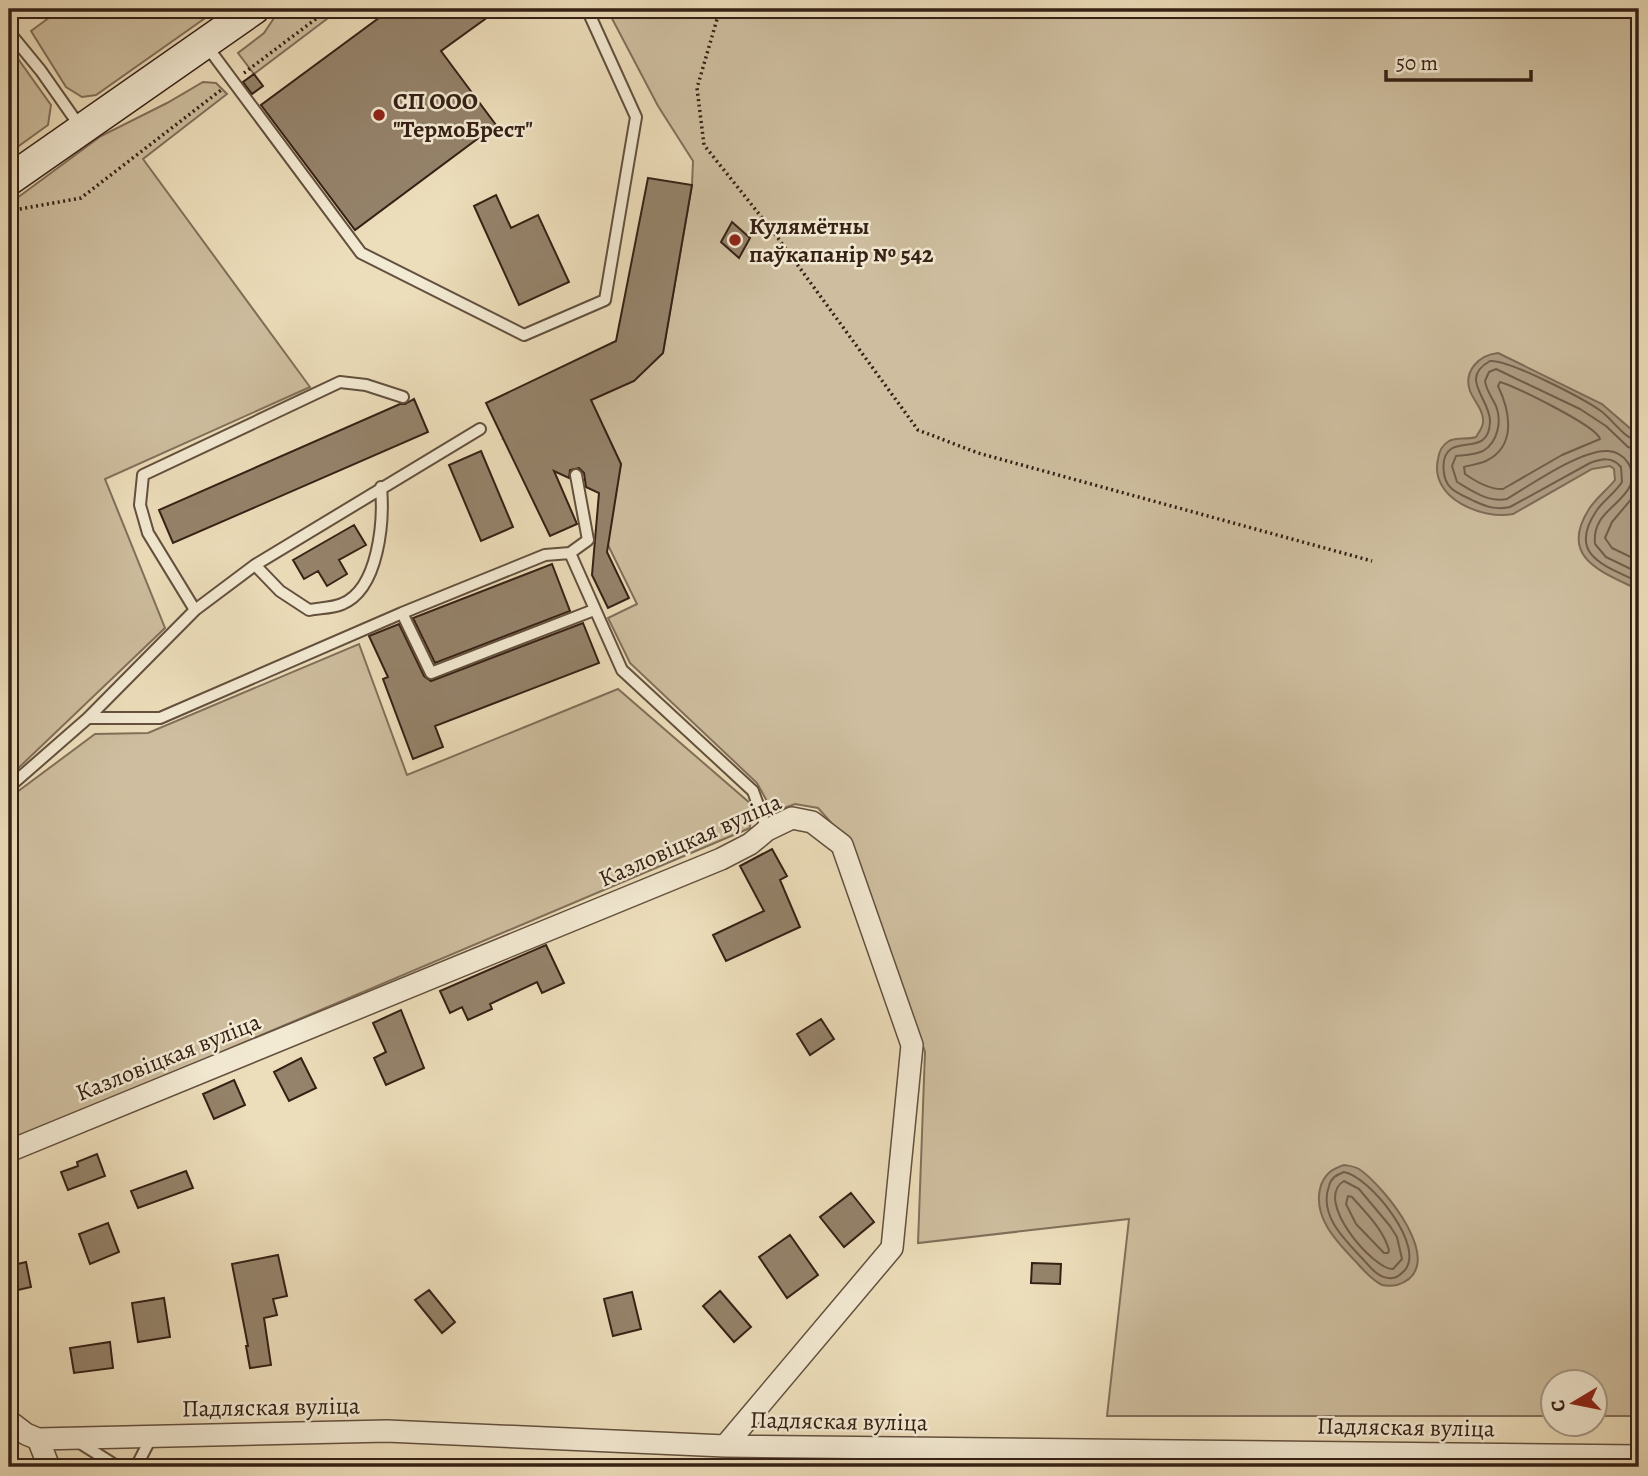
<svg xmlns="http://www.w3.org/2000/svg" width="1648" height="1476" viewBox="0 0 1648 1476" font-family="Alegreya,serif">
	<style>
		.green { fill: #cebe9f; stroke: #826f5a; stroke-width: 2 }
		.water { fill: #ae9d83; stroke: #7e6b57; stroke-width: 2 }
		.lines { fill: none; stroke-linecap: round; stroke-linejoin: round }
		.shore { stroke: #725e4c; stroke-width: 2 }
		.building { fill: #95836b; stroke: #352015; stroke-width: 2 }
		.lane-casing { stroke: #63503e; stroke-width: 14 }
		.street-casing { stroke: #63503e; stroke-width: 24 }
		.secondary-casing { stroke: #352015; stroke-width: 33 }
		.path { stroke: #352015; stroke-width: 3.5; stroke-dasharray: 2 3.5; stroke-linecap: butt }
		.lane { stroke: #f3ead3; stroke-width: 10 }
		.street { stroke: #f3ead3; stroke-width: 21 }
		.secondary { stroke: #f3ead3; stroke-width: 30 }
		.poi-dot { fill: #8f2418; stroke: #f3ead3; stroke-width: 2.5 }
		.labels { text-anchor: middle; stroke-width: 5; stroke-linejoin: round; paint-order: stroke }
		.poi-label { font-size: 24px; font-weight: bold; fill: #352015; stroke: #f3ead3; text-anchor: start }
		.street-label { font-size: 24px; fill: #352015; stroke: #f3ead3 }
	</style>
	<rect width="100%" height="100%" fill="#eddebb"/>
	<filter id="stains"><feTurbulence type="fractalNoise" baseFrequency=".00286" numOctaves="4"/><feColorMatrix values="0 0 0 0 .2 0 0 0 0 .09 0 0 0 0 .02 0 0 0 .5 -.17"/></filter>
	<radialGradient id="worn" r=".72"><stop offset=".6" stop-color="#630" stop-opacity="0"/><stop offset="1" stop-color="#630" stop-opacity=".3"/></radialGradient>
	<!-- green -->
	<path class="green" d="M61 9H218L96 95 82 97 66 87 31 31Z
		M280 9H340L254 74 238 53 264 33Z
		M607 9H1639V1416H1596V1382H1554L1553 1416H1107L1129 1219 918 1243 925 1052 853 847 818 808 795 804 773 812 757 783 630 663 608 618 637 604 607 543 621 464 504 439 634 381 663 352 692 185 693 161 658 106Z
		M16 56 51 105 48 125 9 153V60Z
		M203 82 216 83 227 94 143 159 310 387 105 479 165 628 9 777V204L101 136 167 103Z
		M359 644 407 775 618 689 751 804 750 828 9 1142V798L95 734 148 733Z"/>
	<!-- water -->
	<path class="water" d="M1498 353 1602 404 1639 436V590C1602 572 1558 558 1589 509 1597 497 1607 490 1615 480L1614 469 1610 466 1592 469 1513 514C1482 520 1429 498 1438 459 1439 452 1442 445 1449 441 1457 437 1467 440 1476 437 1479 432 1483 427 1483 422 1484 411 1474 401 1470 391 1463 371 1479 355 1498 353Z
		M1344 1165C1349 1166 1354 1166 1359 1169 1383 1185 1452 1268 1397 1285 1393 1286 1385 1286 1382 1285 1372 1280 1364 1271 1357 1263 1338 1243 1311 1217 1321 1185 1326 1173 1332 1169 1344 1165Z"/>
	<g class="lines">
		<!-- shore -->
		<path class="shore" d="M1500 382C1516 387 1597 426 1600 439L1562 455 1503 489C1490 490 1475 481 1465 474L1464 467C1471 465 1479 464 1486 461 1517 446 1510 411 1498 386Z
			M1639 441C1624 439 1613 420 1601 411 1584 399 1508 359 1490 361 1458 379 1491 399 1490 422 1489 452 1463 440 1451 449 1440 456 1442 480 1451 488 1457 494 1467 497 1474 501 1487 507 1496 510 1510 507L1590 463C1601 459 1612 456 1621 467L1622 482C1615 493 1604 500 1597 510 1566 555 1605 566 1639 582
			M1639 450 1628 447 1606 426 1580 409 1496 369 1489 372 1485 381C1486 390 1492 397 1496 406 1502 421 1498 442 1483 451 1474 455 1465 455 1456 456L1452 466 1457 482C1472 491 1489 503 1507 499 1530 485 1582 449 1608 451 1625 452 1637 470 1630 486 1620 507 1592 513 1595 544L1606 557 1639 573
			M1639 490 1612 522 1605 538 1612 548 1639 561
			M1344 1172C1369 1176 1429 1249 1403 1272 1399 1276 1395 1279 1389 1278 1377 1278 1368 1264 1360 1256 1342 1237 1319 1214 1329 1186 1331 1178 1336 1175 1344 1172Z
			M1344 1181 1359 1189 1390 1226 1397 1237 1402 1259 1393 1269C1375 1271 1312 1200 1344 1181Z
			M1348 1196 1352 1197C1366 1213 1383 1229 1389 1250L1388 1253H1384L1356 1224 1346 1204Z"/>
	</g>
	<!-- building -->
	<path class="building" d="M391 9H499L441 51 496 125 355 230 261 105Z
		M254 74 263 86 252 94 243 82Z
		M648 178 692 185 663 353 634 381 591 400 621 464 607 552 629 598 608 608 592 575 599 493 586 487 584 473 579 468 570 470 569 478 554 471 577 524 550 536 486 403 616 341Z
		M496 195 511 228 538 215 569 282 519 305 474 206Z
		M732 222 750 238 739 258 721 242Z
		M414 399 428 432 173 543 159 510 400 404H405Z
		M481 451 513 527 481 541 449 465Z
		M354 525 366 545 339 560 347 574 327 586 318 571 304 579 293 560Z
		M552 564 570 611 435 663 413 618Z
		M583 623 599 663 435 726 443 747 413 759 383 679 388 677 369 636 399 624 424 676 431 681Z
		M772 849 787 876 780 880 800 927 726 961 713 935 764 911 740 866Z
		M546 945 564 983 542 993 537 982 490 1004 492 1009 468 1020 462 1007 450 1013 440 991Z
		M401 1010 424 1068 386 1085 374 1058 386 1052 373 1023Z
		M821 1019 834 1039 810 1055 797 1034Z
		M301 1058 316 1088 289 1101 274 1072Z
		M234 1080 245 1105 214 1119 203 1094Z
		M97 1154 105 1176 68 1190 61 1172 78 1166 77 1162Z
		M186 1171 193 1188 138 1208 131 1191Z
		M851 1193 874 1222 844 1247 820 1217Z
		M108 1223 119 1252 90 1264 79 1234Z
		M790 1235 818 1275 787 1298 759 1257Z
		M278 1255 287 1296 273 1299 277 1315 264 1318 271 1365 250 1368 246 1346H248L232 1264Z
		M26 1262 31 1287 9 1292V1266Z
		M1032 1263 1061 1264 1060 1284 1031 1283Z
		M429 1290 455 1322 442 1333 415 1300Z
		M720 1291 751 1327 734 1342 703 1306Z
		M632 1292 641 1329 613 1336 604 1299Z
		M164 1298 170 1337 138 1342 132 1303Z
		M110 1342 113 1368 74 1373 70 1348Z"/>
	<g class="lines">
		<!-- lane casing -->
		<g class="lane-casing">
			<path id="lane" d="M9 14 16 9
				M9 32 41 71 81 128
				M206 45 361 253 524 335 605 300 636 117 587 9
				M576 475 588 540 570 553 622 670 753 791 767 830
				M255 565 280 591 309 610C319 608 333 608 342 604 379 589 384 521 381 487
				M195 610 148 533 140 505 143 475 340 382 366 385 403 397
				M402 613 431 673 594 610
				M88 718H160L402 613 545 555 570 553
				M9 787 88 718 195 610 255 565 480 429
				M77 1441 118 1467
				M136 1467 152 1436"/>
		</g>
		<!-- street casing -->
		<g class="street-casing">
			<path id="street" d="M9 1151 721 859 750 844 767 830 792 818 812 822 842 845 912 1045 892 1248 725 1446
				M9 1421 26 1434 38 1439 49 1467
				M38 1439 387 1431 725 1446 1639 1456"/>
		</g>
		<!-- secondary casing -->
		<g class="secondary-casing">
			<path id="secondary" d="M9 180 254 9"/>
		</g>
		<!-- path -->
		<path class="path" d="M720 9 697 88 704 145 775 234 918 430 978 453 1372 561
			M244 73 329 9
			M9 211 81 198 221 90"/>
		<!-- lane -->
		<use href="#lane" class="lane"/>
		<!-- street -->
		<use href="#street" class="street"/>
		<!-- secondary -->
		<use href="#secondary" class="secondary"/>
	</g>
	<!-- markers -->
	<g class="poi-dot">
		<circle cx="379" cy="115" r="7"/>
		<circle cx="735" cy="240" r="7"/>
	</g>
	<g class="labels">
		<!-- poi labels -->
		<g class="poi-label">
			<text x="393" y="109">СП ООО<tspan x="393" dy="28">"ТермоБрест"</tspan></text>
			<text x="749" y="234">Кулямётны<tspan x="749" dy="28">паўкапанір № 542</tspan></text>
		</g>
		<!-- street labels -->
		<g class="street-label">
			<text transform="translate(690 840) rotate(-24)" y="8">Казловіцкая вуліца</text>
			<text transform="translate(168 1057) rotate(-22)" y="8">Казловіцкая вуліца</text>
			<text transform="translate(271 1407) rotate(-1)" y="8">Падляская вуліца</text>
			<text transform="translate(839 1421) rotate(1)" y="8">Падляская вуліца</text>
			<text transform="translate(1406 1427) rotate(1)" y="8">Падляская вуліца</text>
		</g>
	</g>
	<!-- margin -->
	<rect width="1648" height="1476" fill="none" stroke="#eddebb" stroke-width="35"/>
	<rect x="10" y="10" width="1627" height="1455" fill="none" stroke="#352015" stroke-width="3.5"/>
	<rect x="18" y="18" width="1613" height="1441" fill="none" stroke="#352015" stroke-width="2"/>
	<!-- north arrow -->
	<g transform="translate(1574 1403) rotate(260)"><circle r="33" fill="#f3ead3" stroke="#a79987" stroke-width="2"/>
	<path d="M0-5L12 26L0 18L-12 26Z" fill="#8f2418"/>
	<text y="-10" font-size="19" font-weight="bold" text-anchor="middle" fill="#352015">С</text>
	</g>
	<!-- scale -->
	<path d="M1386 70v10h145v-10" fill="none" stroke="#352015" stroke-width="3.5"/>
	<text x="1396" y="70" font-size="21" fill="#352015" stroke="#f3ead3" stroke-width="5" paint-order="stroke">50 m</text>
	<rect width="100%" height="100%" filter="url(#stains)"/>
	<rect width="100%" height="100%" fill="url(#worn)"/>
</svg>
